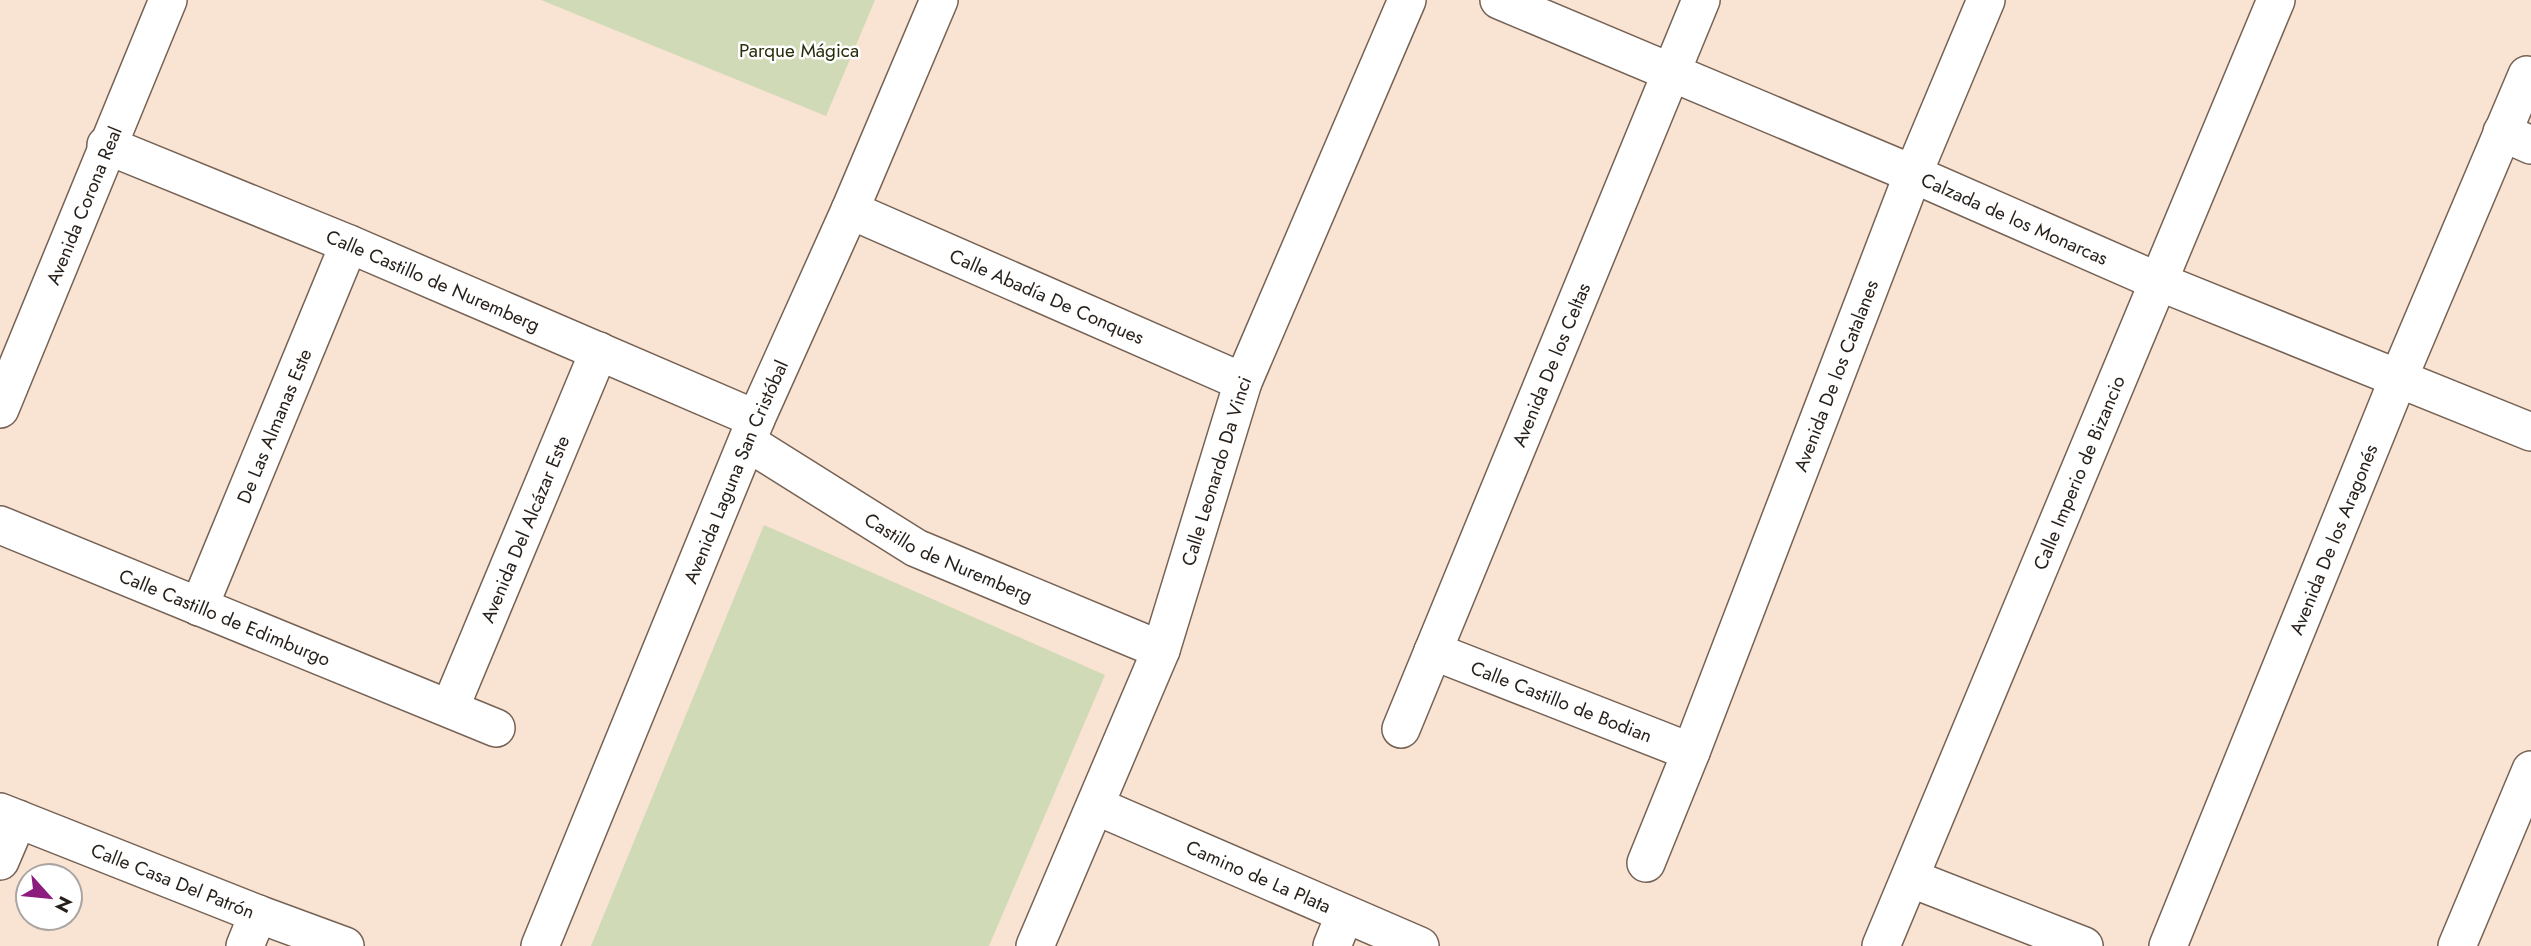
<svg xmlns="http://www.w3.org/2000/svg" width="2531" height="946" viewBox="0 0 2531 946" font-family="Jost,sans-serif">
	<style>
		.green { fill: #d1dab6 }
		.lines { fill: none; stroke-linecap: round; stroke-linejoin: round }
		.minor-casing { stroke: #756254; stroke-width: 40 }
		.minor { stroke: #fff; stroke-width: 37 }
		.labels { text-anchor: middle; stroke-width: 5; stroke-linejoin: round; paint-order: stroke }
		.park-label { font-size: 19px; fill: #282e0a; stroke: #fff }
		.street-label { font-size: 19px; fill: #271f19; stroke: #fff }
	</style>
	<rect width="100%" height="100%" fill="#f9e3d3"/>
	<!-- green -->
	<path class="green" d="M541 0H875L826 116Z
		M764 525 1105 675 989 946H591Z"/>
	<g class="lines">
		<!-- minor casing -->
		<g class="minor-casing">
			<g id="minor">
				<path id="s1" d="M1499 0 1913 174 2157 281 2531 432"/>
				<path d="M2502 132 2531 145"/>
				<path id="s2" d="M106 145 349 244 756 419"/>
				<path id="s3" d="M850 210 1243 382"/>
				<path id="s4" d="M0 409 168 0"/>
				<path id="s5" d="M747 442 916 548 1161 650"/>
				<path id="s6" d="M0 525 496 728"/>
				<path id="s7" d="M199 607 349 244"/>
				<path id="s8" d="M1433 651 1691 752"/>
				<path id="s9" d="M450 708 599 351"/>
				<path id="s10" d="M1401 729 1701 0"/>
				<path id="s11" d="M1096 806 1420 946"/>
				<path id="s12" d="M0 812 258 914 345 946"/>
				<path d="M0 861 18 819"/>
				<path id="s13" d="M1646 863 1691 752 1913 174 1986 0"/>
				<path d="M1910 878 2084 946"/>
				<path d="M245 946 258 914"/>
				<path id="s14" d="M540 946 756 419 850 210 939 0"/>
				<path id="s15" d="M1035 946 1161 650 1243 382 1407 0"/>
				<path d="M1332 946 1345 914"/>
				<path id="s16" d="M1881 946 2276 0"/>
				<path id="s17" d="M2168 946 2399 377 2527 75"/>
				<path d="M2457 946 2531 770"/>
			</g>
		</g>
		<!-- minor -->
		<use href="#minor" class="minor"/>
	</g>
	<g class="labels">
		<!-- park labels -->
		<g class="park-label">
			<text x="799" y="57">Parque Mágica</text>
		</g>
		<!-- street labels -->
		<g class="street-label">
			<text dy="7" stroke="none"><textPath href="#s4" startOffset="220">Avenida Corona Real</textPath></text>
			<text dy="7" stroke="none"><textPath href="#s1" startOffset="560">Calzada de los Monarcas</textPath></text>
			<text dy="7" stroke="none"><textPath href="#s2" startOffset="354">Calle Castillo de Nuremberg</textPath></text>
			<text dy="7" stroke="none"><textPath href="#s3" startOffset="215">Calle Abadía De Conques</textPath></text>
			<text dy="7" stroke="none"><textPath href="#s10" startOffset="394">Avenida De los Celtas</textPath></text>
			<text dy="7" stroke="none"><textPath href="#s13" startOffset="523">Avenida De los Catalanes</textPath></text>
			<text dy="7" stroke="none"><textPath href="#s7" startOffset="196">De Las Almanas Este</textPath></text>
			<text dy="7" stroke="none"><textPath href="#s14" startOffset="513">Avenida Laguna San Cristóbal</textPath></text>
			<text dy="7" stroke="none"><textPath href="#s15" startOffset="509">Calle Leonardo Da Vinci</textPath></text>
			<text dy="7" stroke="none"><textPath href="#s16" startOffset="513">Calle Imperio de Bizancio</textPath></text>
			<text dy="7" stroke="none"><textPath href="#s9" startOffset="194">Avenida Del Alcázar Este</textPath></text>
			<text dy="7" stroke="none"><textPath href="#s17" startOffset="439">Avenida De los Aragonés</textPath></text>
			<text dy="7" stroke="none"><textPath href="#s5" startOffset="233">Castillo de Nuremberg</textPath></text>
			<text dy="7" stroke="none"><textPath href="#s6" startOffset="243">Calle Castillo de Edimburgo</textPath></text>
			<text dy="7" stroke="none"><textPath href="#s8" startOffset="138">Calle Castillo de Bodian</textPath></text>
			<text dy="7" stroke="none"><textPath href="#s11" startOffset="177">Camino de La Plata</textPath></text>
			<text dy="7" stroke="none"><textPath href="#s12" startOffset="186">Calle Casa Del Patrón</textPath></text>
		</g>
	</g>
	<!-- north arrow -->
	<g transform="translate(49 897) rotate(117)"><circle r="33" fill="#ffffff" stroke="#a9a5a3" stroke-width="2"/>
	<path d="M0-5L12 26L0 18L-12 26Z" fill="#8c1c7e"/>
	<text y="-10" font-size="19" font-weight="bold" text-anchor="middle" fill="#271f19">N</text>
	</g>
</svg>
